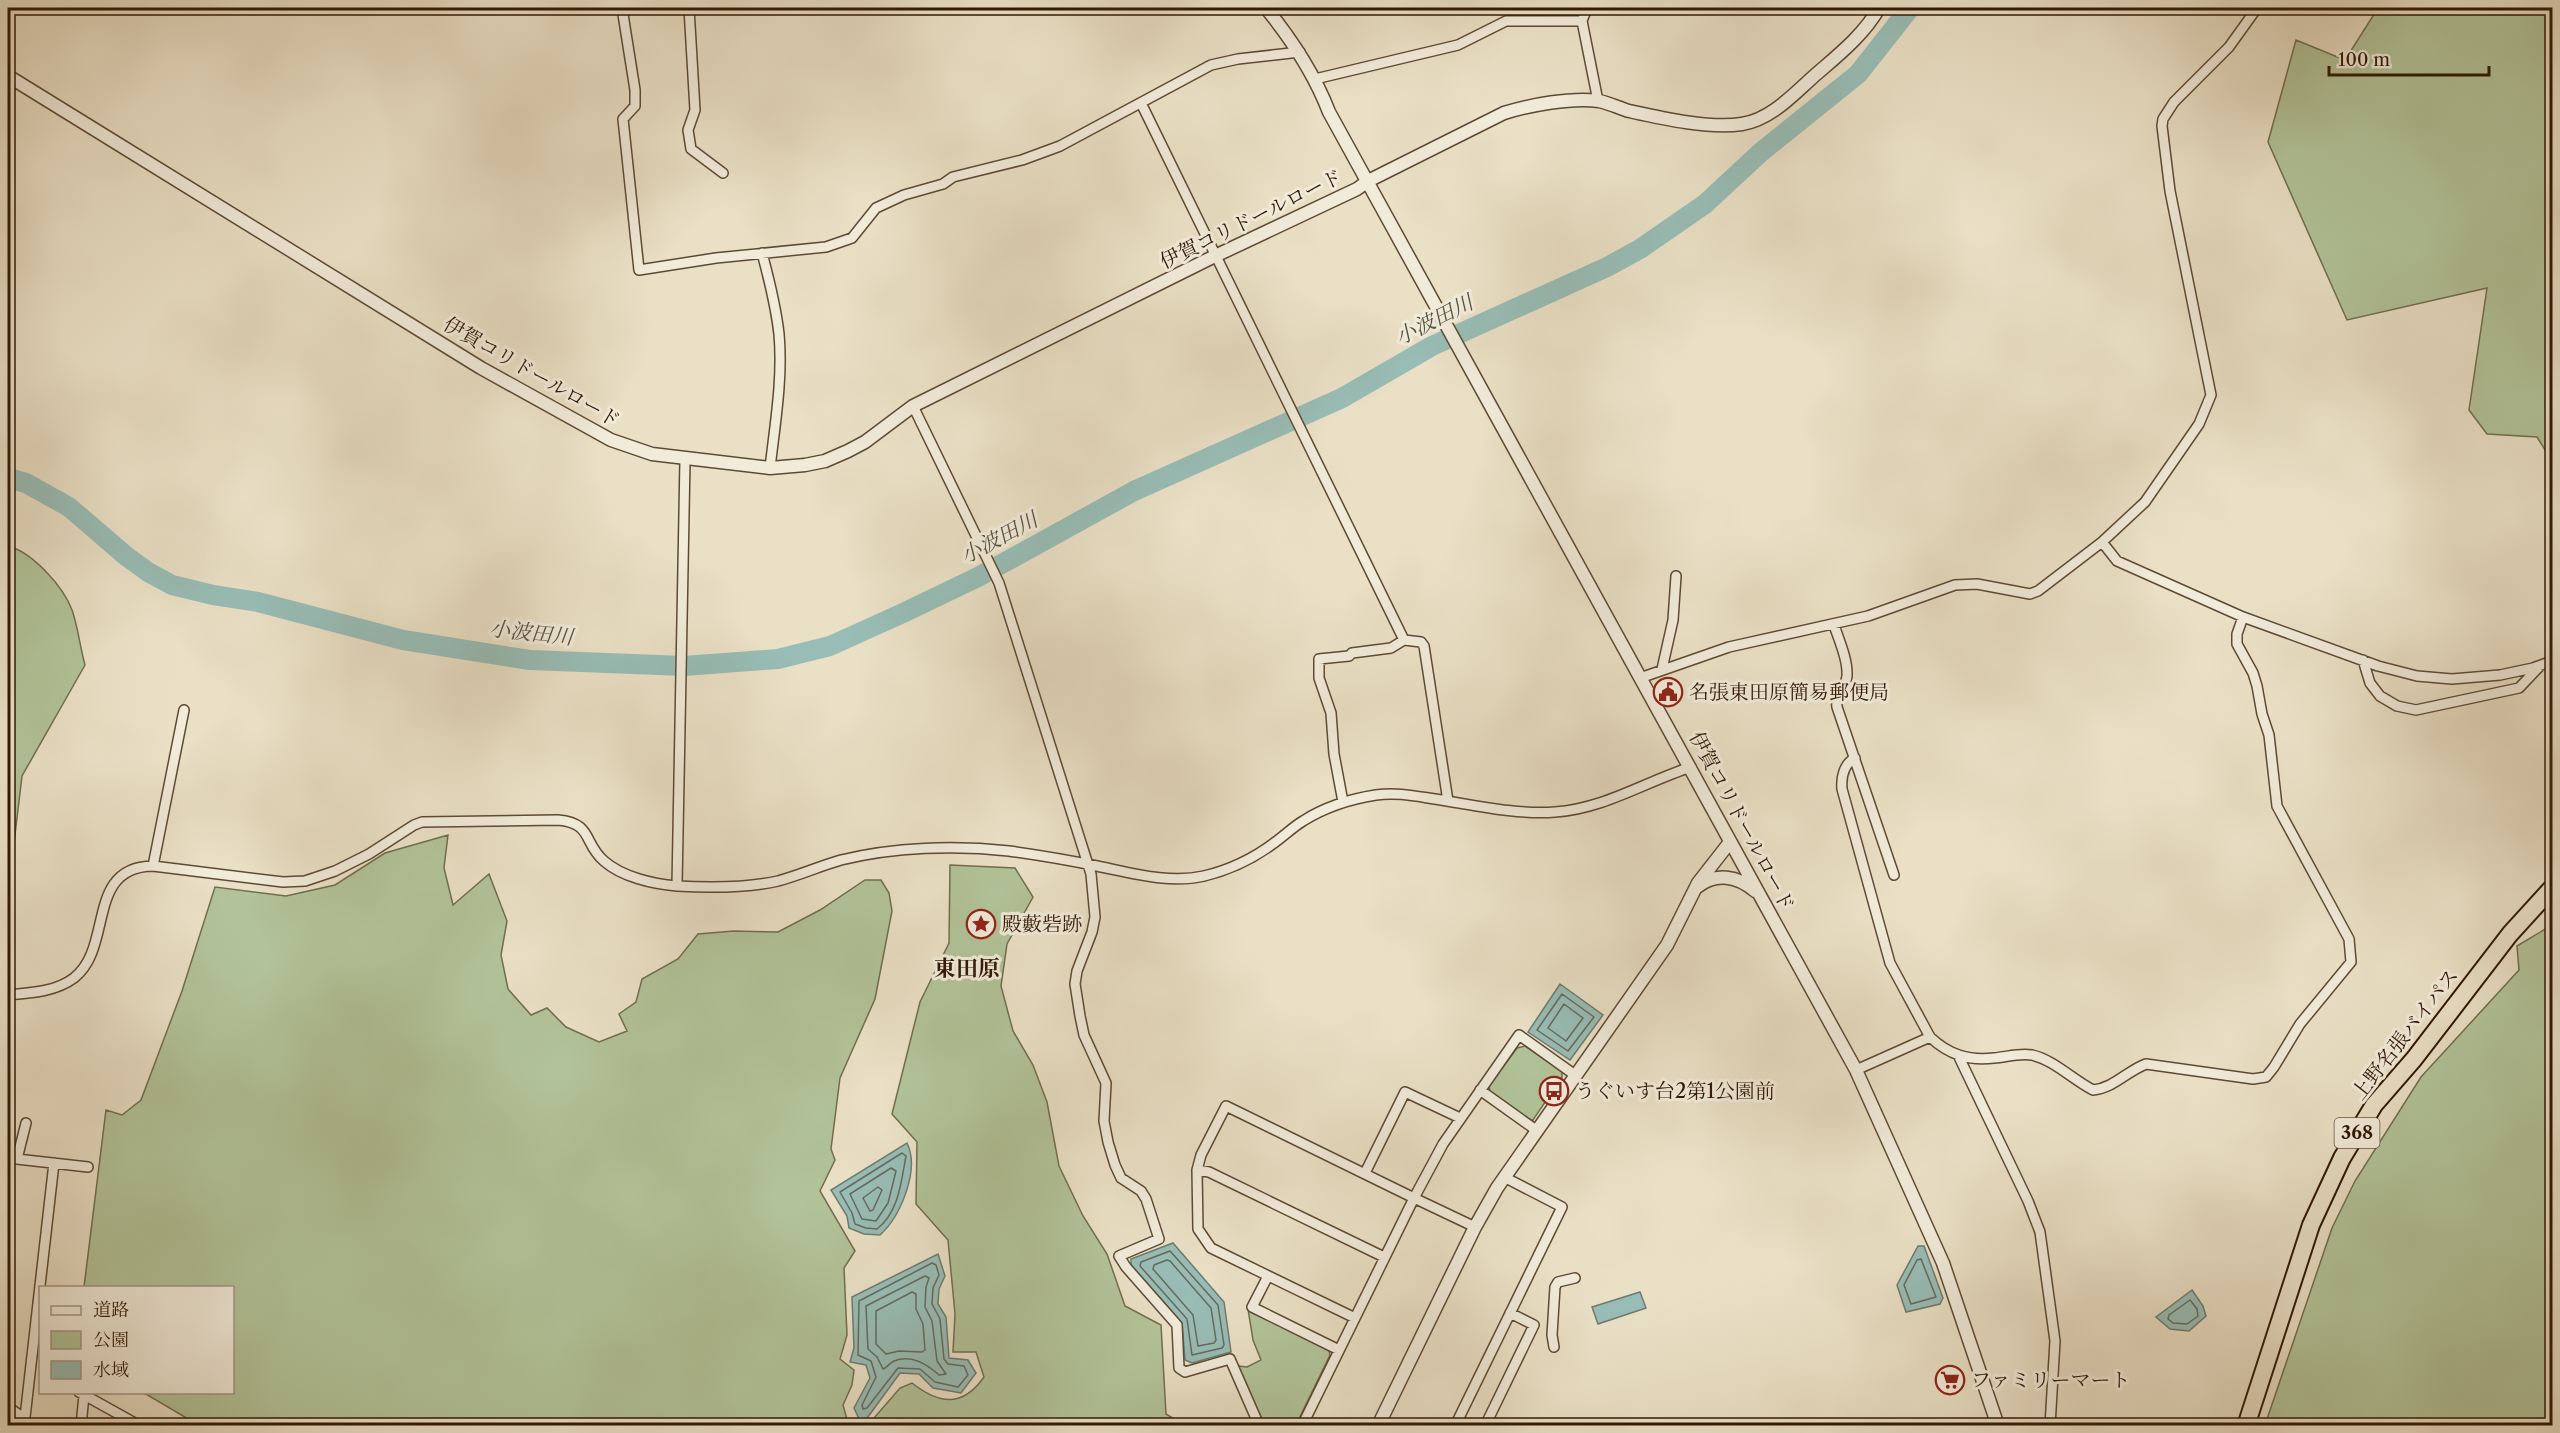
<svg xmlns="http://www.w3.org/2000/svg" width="2560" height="1433" viewBox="0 0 2560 1433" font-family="'Libre Caslon Text','Noto Serif JP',serif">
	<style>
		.green { fill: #b2c399; stroke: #716e4e; stroke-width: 1.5 }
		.water { fill: #98bdb6; stroke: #6e7b6f; stroke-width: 1.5 }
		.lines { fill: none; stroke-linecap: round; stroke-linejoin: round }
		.shore { stroke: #646a5d; stroke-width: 1.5 }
		.river { stroke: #98bdb6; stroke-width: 20 }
		.minor-casing { stroke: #5e4a34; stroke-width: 12 }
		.tertiary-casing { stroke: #5e4a34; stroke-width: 15 }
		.trunk-casing { stroke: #301804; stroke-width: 20 }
		.minor { stroke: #f1ebda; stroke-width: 9 }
		.tertiary { stroke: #f1ebda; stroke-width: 12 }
		.trunk { stroke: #eae0c6; stroke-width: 16 }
		.labels { text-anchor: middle; stroke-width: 6; stroke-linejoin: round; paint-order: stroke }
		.shield { fill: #f1ebda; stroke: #6a5744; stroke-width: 1.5 }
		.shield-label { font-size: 18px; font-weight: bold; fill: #301804 }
		.street-label { font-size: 20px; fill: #301804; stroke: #f1ebda }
		.poi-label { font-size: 20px; fill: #301804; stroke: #f1ebda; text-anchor: start }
		.water-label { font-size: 21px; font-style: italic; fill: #545242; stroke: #f1ebda }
		.quarter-label { font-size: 22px; font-weight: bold; fill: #301804; stroke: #f1ebda }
	</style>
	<rect width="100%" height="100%" fill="#eae0c6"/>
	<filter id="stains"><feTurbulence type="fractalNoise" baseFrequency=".00333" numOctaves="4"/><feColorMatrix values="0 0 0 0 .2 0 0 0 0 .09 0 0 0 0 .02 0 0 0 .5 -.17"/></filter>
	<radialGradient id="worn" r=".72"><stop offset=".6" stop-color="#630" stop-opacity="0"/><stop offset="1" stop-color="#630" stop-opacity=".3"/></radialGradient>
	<!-- green -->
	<path class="green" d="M2378 8H2552V461L2537 437 2487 434 2469 410 2487 288 2347 320 2268 142 2296 40 2345 60Z
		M8 546C32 552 63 586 72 610 78 627 80 647 85 665L22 776 14 843 8 845Z
		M448 835 444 868 453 905 489 874 507 921 501 955 508 989 531 1015 547 1008 566 1027 599 1042 627 1031 619 1014 636 1002 642 979 678 959 698 934 734 931 778 932 820 910 865 880H881L889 893 892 911 875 999 840 1078 831 1149 835 1160 820 1191 855 1251 844 1268 847 1335 840 1359 854 1370 852 1385 843 1405 848 1423 854 1425 200 1426 144 1393 232 1392V1288L84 1287 106 1110 122 1115 141 1100 182 991 215 887 286 896 335 885 385 853Z
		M950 865 1015 868 1033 897 1007 944 1001 986 1013 1031 1033 1065 1047 1102 1059 1166 1083 1216 1107 1254 1125 1306 1161 1325 1166 1414 1184 1425H868L900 1388 912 1383C940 1405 963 1407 984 1377L976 1352H953L955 1314 948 1240 916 1204 917 1142 892 1114 920 1002 949 943Z
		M2552 925V1425H2265L2332 1228 2355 1181 2421 1077 2519 970 2517 946Z
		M1525 1046 1562 1071V1077L1533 1120H1529L1490 1092 1489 1086 1517 1048Z
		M1248 1309 1328 1347 1330 1355 1296 1425H1274L1262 1420 1238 1366 1247 1367 1261 1360 1253 1340Z"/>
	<!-- water -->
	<path class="water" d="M1560 984 1603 1015 1570 1060 1528 1032Z
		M907 1143C920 1169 901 1216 880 1235L864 1234 849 1228 847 1216 831 1190Z
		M1173 1243 1224 1302 1231 1352 1192 1363 1185 1360 1182 1323 1131 1265V1259Z
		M1918 1246H1924L1943 1298 1940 1304 1906 1312 1897 1285Z
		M938 1254 945 1276 939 1289 938 1304 946 1317 949 1358 968 1360 976 1373 961 1393 933 1388 919 1374 900 1373 862 1425 854 1408 870 1378 866 1365 850 1362 854 1348 852 1297Z
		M2192 1290 2203 1306 2206 1316 2189 1331 2170 1329 2156 1317Z
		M1640 1292 1646 1308 1598 1324 1592 1307Z"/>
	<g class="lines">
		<!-- shore -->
		<path class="shore" d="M1562 994 1594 1017 1568 1051 1537 1030Z
			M1564 1004 1583 1018 1566 1041 1548 1028Z
			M902 1153 906 1156C901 1182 899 1212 877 1229L866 1228 855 1224 852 1213 840 1192Z
			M891 1168 896 1171 888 1203 876 1221 862 1219 850 1194Z
			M878 1187 882 1190 873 1210 870 1211 863 1198Z
			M1170 1251 1218 1305 1224 1345 1222 1348 1192 1355 1187 1319 1140 1266 1141 1262Z
			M1921 1259 1936 1297 1911 1304 1904 1285 1917 1260Z
			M1167 1260 1170 1261 1211 1308 1216 1340 1214 1343 1198 1346 1193 1315 1153 1269 1154 1265Z
			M932 1263 936 1265 939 1275 933 1288 932 1304 940 1319 944 1359 948 1364 964 1366 968 1375 958 1387 935 1382 920 1369 898 1368 867 1408 863 1409 862 1405 876 1377 871 1361 858 1355 859 1301Z
			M925 1276 929 1278 926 1287 925 1307 932 1321 937 1361 946 1374 939 1375C928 1365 911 1354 894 1361 889 1363 887 1368 883 1369L877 1357 868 1349 866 1306Z
			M912 1292 916 1294V1309L923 1324 925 1350 922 1352 899 1351 886 1354 876 1344V1311Z
			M2190 1300 2197 1309 2198 1316 2187 1324 2173 1323 2168 1319 2169 1315Z"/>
		<!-- river -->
		<path class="river" d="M8 478 26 483 69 507 126 556 148 572 172 585 213 595 258 602 403 640 530 660 684 666 778 659 830 646 903 613 978 577 1134 491 1342 398 1432 346 1607 267 1640 249 1705 204 1761 152 1858 74 1910 8"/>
		<!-- minor casing -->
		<g class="minor-casing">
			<path id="minor" d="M622 8 635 90V106L623 119 639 270 716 258 826 247 852 238 876 208 904 195 943 184 953 177 1022 160 1060 146 1211 65 1238 59 1300 52
				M689 8 695 110 688 130 691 149 723 173
				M1587 8 1582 21 1598 101
				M1315 79 1458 45 1506 21H1582
				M1141 103 1404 640
				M762 253C769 279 776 307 779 334 783 378 775 424 770 468
				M913 406 999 583 1091 874 1095 917 1092 932 1077 971 1075 984 1080 1016 1084 1035 1106 1083 1104 1121 1108 1142 1115 1165 1121 1178 1141 1191 1146 1199 1159 1239 1119 1256 1126 1267 1177 1325 1179 1368 1185 1372 1230 1359 1258 1423 1264 1426
				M2102 542 2117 561 2243 617 2378 666 2417 676 2452 679 2500 675 2533 668 2552 661
				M1834 625C1839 640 1848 660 1847 676 1846 687 1835 694 1837 707L1894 875
				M2363 660 2370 683 2380 696 2397 706 2416 710 2519 688 2539 667
				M1662 669 1673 620 1676 576
				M1640 678 1729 647 1868 616 1955 585 1977 584 2030 594 2038 591 2102 542 2145 502 2199 424 2211 395 2170 191 2162 126 2163 119 2174 102 2229 47 2257 8
				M184 710 153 866 283 882 305 881 335 871 369 854 414 825 422 822 558 820C593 823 583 843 604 861 622 877 653 884 677 886 710 888 746 888 778 881 800 875 820 866 841 860 894 847 955 845 1009 851 1038 855 1068 860 1097 866 1132 873 1169 884 1204 876 1229 870 1254 858 1274 843 1284 836 1293 827 1303 821 1325 807 1350 799 1376 795 1396 792 1415 796 1435 799 1474 805 1516 815 1555 812 1603 809 1645 782 1691 767
				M1855 758C1844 764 1841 777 1842 789L1890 963 1930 1037C1949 1055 1969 1061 1994 1058 2007 1057 2018 1053 2032 1055 2054 1060 2073 1080 2093 1090 2114 1088 2127 1071 2146 1064L2253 1079 2266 1077 2274 1067 2300 1024 2351 962 2349 939 2277 806 2269 735 2262 714 2257 686 2253 673 2237 644V634L2243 617
				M1343 802 1334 754 1331 713 1319 678V659L1349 656 1352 653 1391 648 1404 640 1421 642 1424 646 1448 801
				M677 886 685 460
				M8 995C31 993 55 992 74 978 114 947 85 867 153 866
				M1959 1057 2028 1201 2040 1232 2055 1341 2050 1426
				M1856 1070 1930 1037
				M1480 1090 1536 1130
				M8 1158 88 1167
				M17 1159 26 1123
				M1197 1170 1209 1172 1384 1257
				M1365 1173 1405 1092 1460 1118
				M1268 1276 1252 1307 1339 1350
				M1355 1318 1211 1248 1198 1229 1197 1170 1201 1155 1226 1106 1414 1198 1443 1144 1519 1035 1575 1075
				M1554 1347 1552 1335 1555 1287 1558 1282 1575 1278
				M79 1392 140 1426
				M8 1407 25 1419
				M24 1426 54 1163
				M81 1426 84 1395
				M1302 1426 1414 1198 1475 1227
				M1455 1426 1562 1207 1504 1177
				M1485 1426 1534 1325 1510 1313"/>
		</g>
		<!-- tertiary casing -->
		<g class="tertiary-casing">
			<path id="tertiary" d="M1266 8C1292 40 1314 73 1329 112L1856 1070 1943 1263 1998 1426
				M8 76 481 368 611 440 652 454 770 468 805 465 825 461 848 451 865 442 913 406 1215 256 1357 189 1368 181 1504 113C1530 105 1572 97 1599 101 1609 103 1619 108 1629 111 1661 118 1709 129 1742 124 1770 120 1793 95 1813 77 1837 56 1863 36 1879 8
				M1697 887C1716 872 1738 876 1755 891
				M1378 1426 1475 1227 1497 1188 1667 945 1698 883 1730 842"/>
		</g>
		<!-- trunk casing -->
		<g class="trunk-casing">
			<path id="trunk" d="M2246 1426 2311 1225 2342 1158 2374 1105 2414 1059 2510 934 2552 888"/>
		</g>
		<!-- minor -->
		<use href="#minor" class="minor"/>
		<!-- tertiary -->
		<use href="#tertiary" class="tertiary"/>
		<!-- trunk -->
		<use href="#trunk" class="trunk"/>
	</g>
	<!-- icons -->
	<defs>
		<g id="civic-ring" transform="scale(1.5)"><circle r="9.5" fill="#f1ebda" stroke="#8f2418" stroke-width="1.5"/><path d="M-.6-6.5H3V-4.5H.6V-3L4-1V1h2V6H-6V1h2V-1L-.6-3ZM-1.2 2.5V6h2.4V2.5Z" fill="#8f2418"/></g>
		<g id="sight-ring" transform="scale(1.5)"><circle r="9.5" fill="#f1ebda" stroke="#8f2418" stroke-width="1.5"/><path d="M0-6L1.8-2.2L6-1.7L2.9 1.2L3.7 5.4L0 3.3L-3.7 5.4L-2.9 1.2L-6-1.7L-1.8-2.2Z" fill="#8f2418"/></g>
		<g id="bus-ring" transform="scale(1.5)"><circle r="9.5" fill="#f1ebda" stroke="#8f2418" stroke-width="1.5"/><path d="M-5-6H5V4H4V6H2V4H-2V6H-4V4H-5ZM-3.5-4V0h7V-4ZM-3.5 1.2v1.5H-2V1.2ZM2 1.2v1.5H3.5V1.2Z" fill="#8f2418"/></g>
		<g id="supermarket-ring" transform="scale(1.5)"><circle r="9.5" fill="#f1ebda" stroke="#8f2418" stroke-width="1.5"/><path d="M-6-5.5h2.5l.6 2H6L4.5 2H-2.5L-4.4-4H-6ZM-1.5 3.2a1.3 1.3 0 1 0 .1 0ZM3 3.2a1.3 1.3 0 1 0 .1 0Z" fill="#8f2418"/></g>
	</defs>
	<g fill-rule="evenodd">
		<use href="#civic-ring" x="1668" y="692"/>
		<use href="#sight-ring" x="981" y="924"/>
		<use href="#bus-ring" x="1554" y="1091"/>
		<use href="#supermarket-ring" x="1950" y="1380"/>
	</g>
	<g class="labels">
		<!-- shield labels -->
		<rect class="shield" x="2334.5" y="1118" width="45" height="30" rx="4.5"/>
		<g class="shield-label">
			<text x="2357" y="1139">368</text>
		</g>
		<!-- street labels -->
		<g class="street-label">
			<text transform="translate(1251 219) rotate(-26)" y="7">伊賀コリドールロード</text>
			<text transform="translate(532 372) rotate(30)" y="7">伊賀コリドールロード</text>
			<text transform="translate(1742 821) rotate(62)" y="7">伊賀コリドールロード</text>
			<text transform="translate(2405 1034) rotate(-52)" y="7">上野名張バイパス</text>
		</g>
		<!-- poi labels -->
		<g class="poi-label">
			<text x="1689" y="699">名張東田原簡易郵便局</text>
			<text x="1002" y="931">殿藪砦跡</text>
			<text x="1575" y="1098">うぐいす台2第1公園前</text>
			<text x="1971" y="1387">ファミリーマート</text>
		</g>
		<!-- water labels -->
		<g class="water-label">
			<text transform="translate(1434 320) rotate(-27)" y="7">小波田川</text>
			<text transform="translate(999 538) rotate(-28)" y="7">小波田川</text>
			<text transform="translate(531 633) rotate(6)" y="7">小波田川</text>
		</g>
		<!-- quarter labels -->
		<g class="quarter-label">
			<text x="967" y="976">東田原</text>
		</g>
	</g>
	<!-- margin -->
	<rect width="2560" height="1433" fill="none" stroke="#eae0c6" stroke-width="30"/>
	<rect x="9" y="9" width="2542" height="1415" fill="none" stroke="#301804" stroke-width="3"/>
	<rect x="15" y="15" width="2530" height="1403" fill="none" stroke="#301804" stroke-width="1.5"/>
	<!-- legend -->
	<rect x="39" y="1286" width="195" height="108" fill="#f1ebda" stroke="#a49784" stroke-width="1.5"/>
	<rect x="51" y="1306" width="30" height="9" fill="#f1ebda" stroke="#a49784" stroke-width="1.5"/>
	<text x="93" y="1316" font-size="18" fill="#301804">道路</text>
	<rect x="51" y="1331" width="30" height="18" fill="#b2c399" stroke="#a49784" stroke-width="1.5"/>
	<text x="93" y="1346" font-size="18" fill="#301804">公園</text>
	<rect x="51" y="1361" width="30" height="18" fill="#98bdb6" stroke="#a49784" stroke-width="1.5"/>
	<text x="93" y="1376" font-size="18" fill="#301804">水域</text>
	<!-- scale -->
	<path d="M2329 66v9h160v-9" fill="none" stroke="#301804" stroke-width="3"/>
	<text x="2338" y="66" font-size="18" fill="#301804" stroke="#f1ebda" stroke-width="4.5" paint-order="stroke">100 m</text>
	<rect width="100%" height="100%" filter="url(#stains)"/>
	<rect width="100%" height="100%" fill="url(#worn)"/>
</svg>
